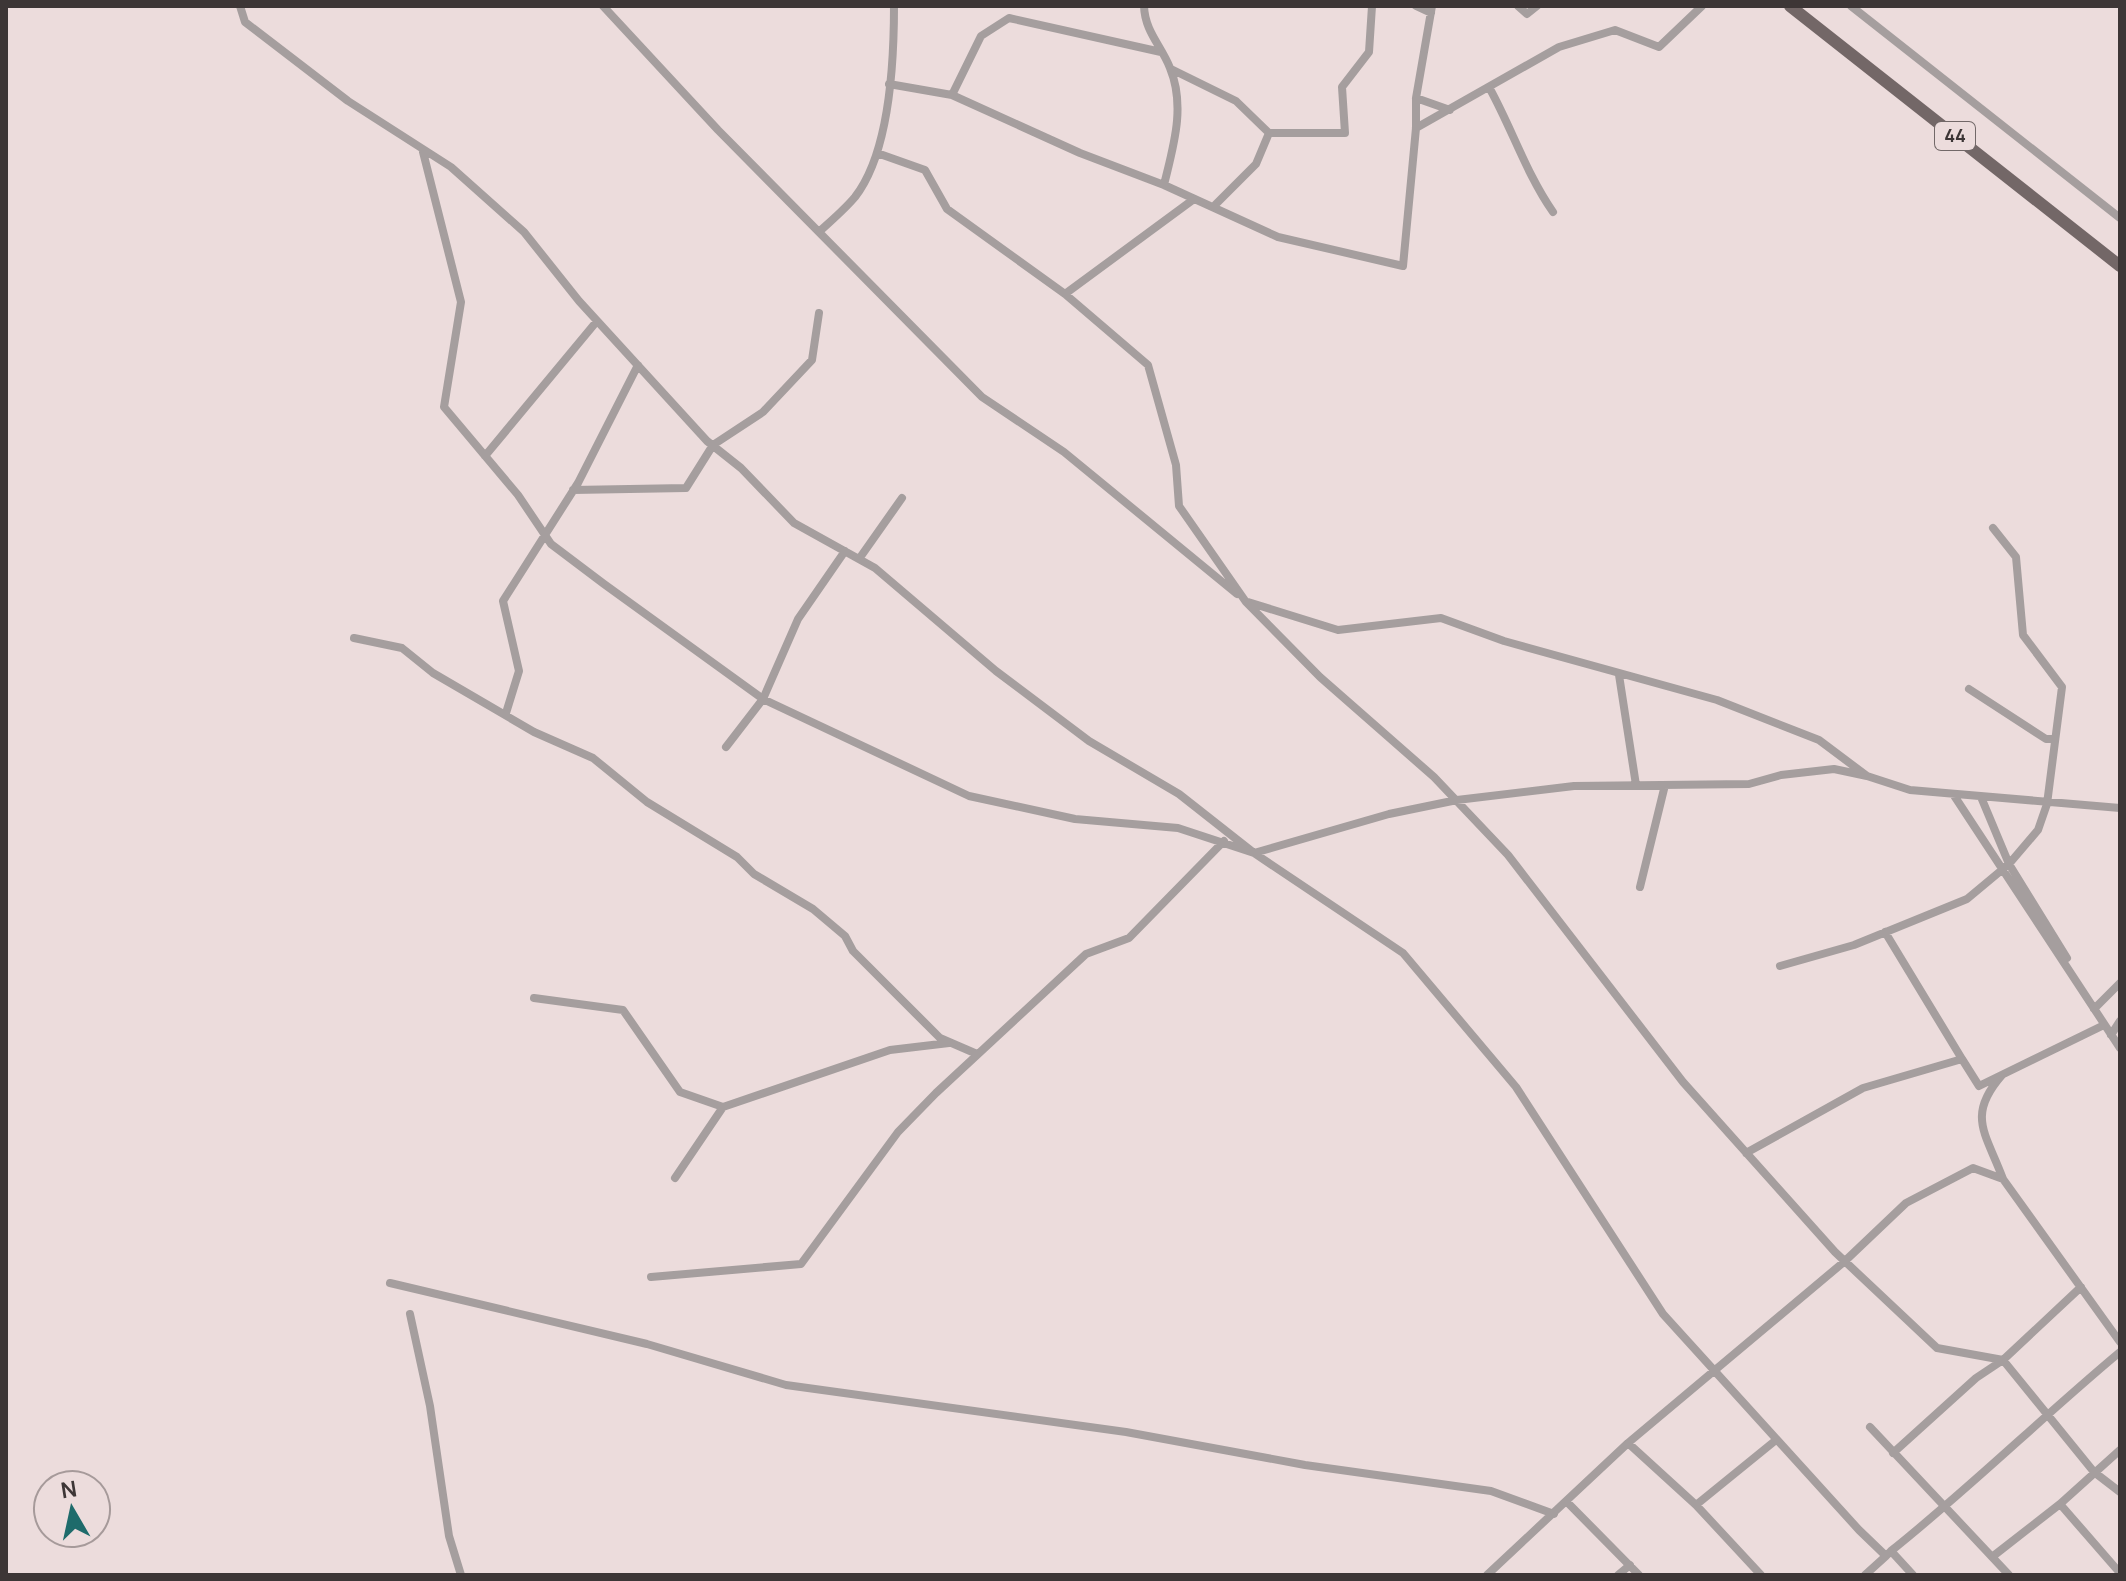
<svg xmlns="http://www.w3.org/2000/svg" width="2126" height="1581" viewBox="0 0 2126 1581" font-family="Manrope,sans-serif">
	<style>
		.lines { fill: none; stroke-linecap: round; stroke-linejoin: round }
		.minor { stroke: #a59e9e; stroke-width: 8 }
		.primary { stroke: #736767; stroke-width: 12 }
		.labels { text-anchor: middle; stroke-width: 7; stroke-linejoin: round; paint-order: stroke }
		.shield { fill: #ecdcdc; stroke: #726868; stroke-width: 2 }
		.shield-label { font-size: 18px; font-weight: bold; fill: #3d3636 }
	</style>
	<rect width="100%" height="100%" fill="#ecdcdc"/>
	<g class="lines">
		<!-- minor -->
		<path class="minor" d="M240 6 245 22 348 101 451 167 524 232 579 301 707 441 741 468 794 523 875 568 996 671 1089 741 1179 794 1254 853 1403 953 1516 1087 1663 1314 1859 1530 1886 1556 1891 1551 1913 1575
			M603 6 718 130 982 397 1064 452 1237 594
			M1144 6C1145 32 1161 45 1170 68 1186 107 1173 147 1164 185L1278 237 1403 266 1416 128V98L1432 6
			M1416 6 1431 13
			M1518 6 1527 14 1537 6
			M1851 6 2120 218
			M1161 52 1009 18 981 36 952 95 1080 153 1164 185
			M1171 69 1236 101 1269 133
			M889 84 952 95
			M1490 89C1512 129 1527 175 1553 212
			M1416 98 1450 110
			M1416 128 1559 47 1615 30 1659 47 1702 6
			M423 152 461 302 444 407 518 495 551 544 604 584 763 699 969 796 1075 819 1178 828 1254 853 1389 814 1457 800 1574 786 1749 784 1781 775 1834 769 1867 776
			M877 153 925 170 947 209 1065 294 1148 365 1176 465 1179 506 1246 602 1320 677 1434 777 1508 855 1683 1082 1835 1252 1937 1348 2003 1360 2094 1472 2120 1492
			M1213 207 1256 164 1269 133H1345L1342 87 1369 52 1372 6
			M820 231C832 220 845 209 855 197 890 152 894 61 894 6
			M1065 294 1194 199
			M485 456 597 321
			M573 490 686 488 713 445 763 412 812 360 819 313
			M859 559 902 498
			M1248 602 1338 630 1441 618 1504 641 1717 700 1819 740 1867 776 1910 790 2120 808
			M354 638 402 648 433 673 534 732 593 758 647 802 737 857 754 874 813 909 845 936 853 951 940 1038 977 1054
			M1619 675 1636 785
			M1969 689 2046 739H2054
			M506 713 519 671 503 601 578 483 638 365
			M726 747 763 699 798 619 845 551
			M1953 794 2120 1048
			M1981 797 2009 864 2067 958
			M1640 887 1665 785
			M1885 932 1962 1059
			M1780 966 1854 945 1967 899 2009 864 2038 830 2047 804 2062 687 2023 635 2016 557 1993 528
			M534 998 623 1010 680 1092 723 1107 890 1050 949 1043
			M2094 1009 2120 983
			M2111 1035 2120 1021
			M1746 1153 1863 1088 1962 1059 1979 1086 2104 1025
			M675 1178 723 1107
			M2003 1179 2120 1342
			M651 1277 801 1264 898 1132 936 1093 1086 954 1129 938 1224 841
			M390 1283 647 1344 786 1385 1126 1432 1305 1465 1491 1491 1554 1514
			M410 1314 430 1406 449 1536 461 1575
			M1870 1427 2009 1575
			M1628 1443 1696 1505
			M2120 1450 2060 1504 2120 1573
			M1893 1453 1976 1378 2003 1360 2081 1287
			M1567 1502 1639 1575
			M1891 1551C1970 1488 2042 1417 2120 1352
			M1992 1557 2060 1504
			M1487 1575 1628 1443 1845 1261 1906 1203 1973 1168 2003 1179C1986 1133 1966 1116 2002 1075
			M1618 1575 1630 1565
			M1761 1575 1696 1505 1776 1440
			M1865 1575 1886 1556"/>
		<!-- primary -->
		<path class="primary" d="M1790 6 2120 266"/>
	</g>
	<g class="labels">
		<!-- shield labels -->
		<rect class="shield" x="1935" y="122" width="40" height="28" rx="6"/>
		<g class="shield-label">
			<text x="1955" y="142">44</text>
		</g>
	</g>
	<!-- border -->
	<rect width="2126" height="1581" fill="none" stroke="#3d3636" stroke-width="16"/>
	<!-- north arrow -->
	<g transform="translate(72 1509) rotate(351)"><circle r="38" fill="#ecdcdc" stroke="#a69a9a" stroke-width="2"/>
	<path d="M0-6L14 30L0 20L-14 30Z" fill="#1e6b6b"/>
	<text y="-12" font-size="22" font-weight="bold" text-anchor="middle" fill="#3d3636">N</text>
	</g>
</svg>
